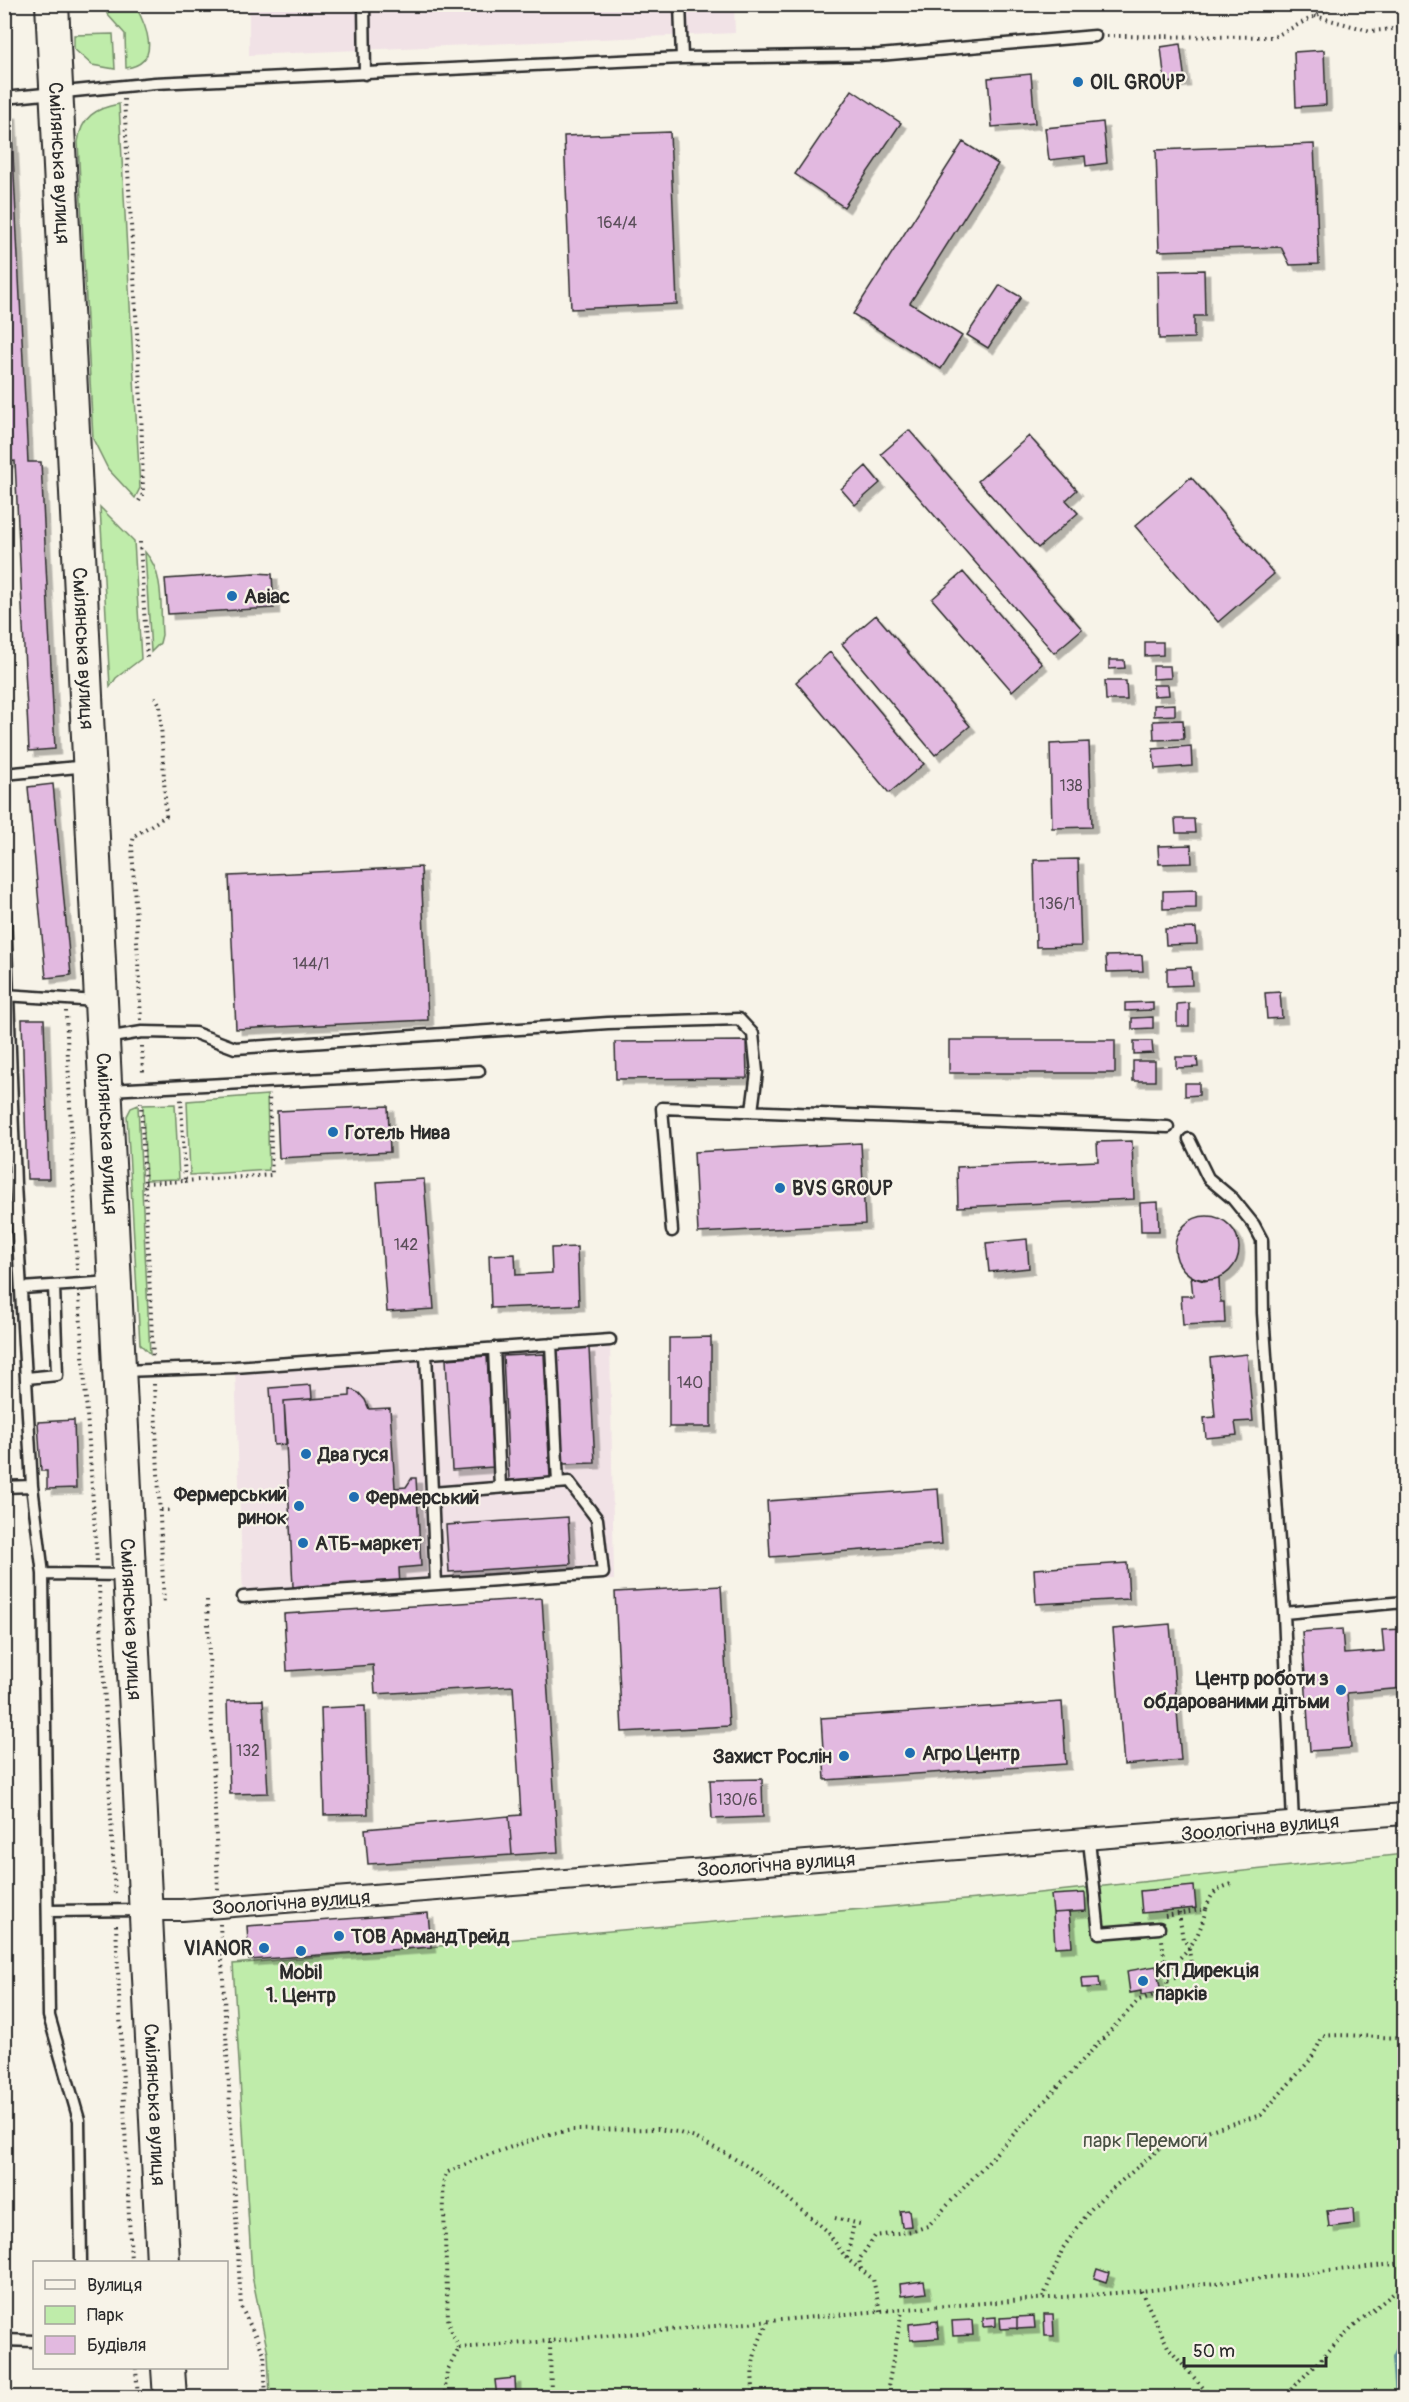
<svg xmlns="http://www.w3.org/2000/svg" width="1409" height="2402" viewBox="0 0 1409 2402" font-family="Pangolin,sans-serif">
	<style>
		.built { fill: #f1e2e6 }
		.green { fill: #bfecaa; stroke: #758c6a; stroke-width: 1.5 }
		.lines { fill: none; stroke-linecap: round; stroke-linejoin: round }
		.stream { stroke: #608d99; stroke-width: 6 }
		.building { fill: #e2b9e0; stroke: #2b2b2b; stroke-width: 1.5; filter: url(#shadow) }
		.lane-casing { stroke: #2b2b2b; stroke-width: 15 }
		.street-casing { stroke: #2b2b2b; stroke-width: 24 }
		.primary-casing { stroke: #2b2b2b; stroke-width: 36 }
		.path { stroke: #2b2b2b; stroke-width: 4; stroke-dasharray: 1.5 4.5; stroke-linecap: butt }
		.lane { stroke: #f7f3e8; stroke-width: 10 }
		.street { stroke: #f7f3e8; stroke-width: 20 }
		.primary { stroke: #f7f3e8; stroke-width: 32 }
		.poi-dot { fill: #1f6fb2; stroke: #f7f3e8; stroke-width: 2 }
		.labels { text-anchor: middle; stroke-width: 4.5; stroke-linejoin: round; paint-order: stroke }
		.number-label { font-size: 16px; fill: #594e58 }
		.poi-label { font-size: 20px; font-weight: bold; fill: #2b2b2b; stroke: #f7f3e8; text-anchor: start }
		.street-label { font-size: 20px; fill: #2b2b2b; stroke: #f7f3e8 }
		.park-label { font-size: 20px; fill: #495244; stroke: #f7f3e8 }
	</style>
	<defs>
		<filter id="shadow"><feDropShadow dx="5.5" dy="5.5" stdDeviation="0" flood-color="#0004"/></filter>
	</defs>
	<rect width="100%" height="100%" fill="#f7f3e8"/>
	<filter id="ink" filterUnits="userSpaceOnUse"><feTurbulence type="fractalNoise" baseFrequency=".0167" numOctaves="2"/><feDisplacementMap in="SourceGraphic" scale="12" xChannelSelector="R" yChannelSelector="G"/><feConvolveMatrix kernelMatrix="1 2 1 2 8 2 1 2 1" color-interpolation-filters="sRGB"/></filter>
	<g filter="url(#ink)">
		<!-- built -->
		<path class="built" d="M249 5H734L735 33 249 55Z
			M610 1340 614 1580 436 1584 243 1597 235 1367Z"/>
		<!-- green -->
		<path class="green" d="M107 5H135C146 25 163 63 126 68L125 34 107 14Z
			M113 34 115 69 92 65 74 49V35Z
			M119 104 140 488 135 498 108 469 93 439 78 142C81 117 96 108 119 104Z
			M100 507 134 541 141 659 116 678 110 687Z
			M145 552C165 574 160 607 162 635L160 643 151 652Z
			M267 1095 269 1170 190 1175 187 1101Z
			M175 1104 179 1179 146 1180 143 1105Z
			M138 1105 150 1354 140 1344 127 1116 131 1108Z
			M1404 1854V2397H270L268 2353 252 2276 233 1964 1011 1896Z"/>
		<g class="lines">
			<!-- stream -->
			<path class="stream" d="M1398 2398 1395 2357 1400 2346 1404 2344"/>
		</g>
		<!-- building -->
		<path class="building" d="M1180 44 1185 81 1165 83 1161 47Z
			M1324 50 1326 105 1296 107 1294 52Z
			M1031 74 1035 123 992 127 988 78Z
			M852 90 901 123 844 207 795 174Z
			M4 113H11L28 462H41L55 749 29 751 15 461 4 462Z
			M1103 122 1107 163 1086 166 1085 156 1049 160 1045 128Z
			M670 132 677 304 571 309 564 136Z
			M963 142 998 164 910 303 962 336 941 369 853 314Z
			M1314 144 1319 264 1290 265 1281 247 1159 251 1156 150Z
			M1204 270 1205 316H1194V338L1159 339 1158 271Z
			M1000 285 1021 297 988 348 967 335Z
			M909 430 1082 629 1054 653 881 454Z
			M1029 436 1077 490 1066 500 1078 513 1038 548 978 481Z
			M866 466 880 483 855 505 841 489Z
			M1191 477 1274 574 1218 622 1135 526Z
			M963 572 1042 664 1012 691 932 599Z
			M255 573 272 574 274 608 168 614 165 579Z
			M876 615 970 726 935 755 842 644Z
			M1145 642H1163V655L1145 656Z
			M830 652 924 764 889 793 796 682Z
			M1109 660H1124L1125 668 1109 669Z
			M1153 666H1170L1171 678 1153 679Z
			M1105 681H1126L1127 700H1106Z
			M1153 685H1168L1169 695 1154 696Z
			M1175 704V715L1154 716V705Z
			M1183 720 1184 739 1154 740 1153 721Z
			M1089 742 1092 827 1052 828 1050 744Z
			M1191 746 1192 766 1155 769 1153 749Z
			M53 784 71 975 46 978 28 787Z
			M1175 819H1194L1195 833H1176Z
			M1191 845 1192 863 1159 864 1158 846Z
			M1078 859 1081 946 1036 947 1034 860Z
			M421 867 428 1020 236 1029 229 876Z
			M1196 890V908L1163 909V891Z
			M1196 928 1197 944 1166 945 1165 929Z
			M1142 955 1143 971 1107 972 1106 956Z
			M1191 967 1192 985 1167 986V968Z
			M1280 992 1282 1018 1267 1019 1265 993Z
			M1153 1002V1010L1125 1011V1003Z
			M1189 1003V1026H1177V1004Z
			M1153 1017V1028L1132 1029V1018Z
			M22 1019H44L49 1179H27Z
			M949 1040H1115V1073H949Z
			M746 1041 747 1078 616 1079 615 1042Z
			M1134 1041H1152L1153 1053 1134 1054Z
			M1176 1057H1197L1198 1067 1176 1068Z
			M1133 1061H1155V1081H1133Z
			M1185 1083H1199V1095L1185 1096Z
			M388 1106 390 1152 279 1158 277 1111Z
			M1132 1141 1134 1199 958 1207 957 1167 1098 1161 1097 1142Z
			M861 1143 865 1224 698 1233 694 1152Z
			M424 1179 434 1309 387 1312 377 1182Z
			M1158 1202 1159 1231H1141L1140 1203Z
			M1175 1248a32 32 0 1 1 64 0a32 32 0 1 1-64 0Z
			M1027 1239 1029 1268 989 1272 986 1243Z
			M577 1247 579 1305 491 1308 489 1255 515 1254 516 1275 552 1273 551 1248Z
			M1191 1277 1204 1281 1219 1278 1220 1302H1224L1225 1323 1183 1325 1181 1296H1193Z
			M711 1337V1427H669V1338Z
			M589 1348 595 1463 562 1464 556 1350Z
			M544 1354 550 1478 509 1480 503 1356Z
			M1247 1354 1253 1421 1235 1422 1237 1435 1206 1438 1204 1418 1215 1417 1210 1358Z
			M487 1356 493 1467 452 1470 446 1359Z
			M311 1385 312 1399 284 1401 287 1444 274 1445 270 1388Z
			M350 1389 359 1393 365 1400 369 1409 390 1408 395 1488 406 1487 412 1478H416L421 1566 399 1568 400 1586 308 1591V1585L293 1587 284 1401 350 1396Z
			M74 1420 76 1488 47 1489V1471H41L38 1422Z
			M938 1489 942 1544 770 1557 767 1501Z
			M568 1517 571 1564 449 1572 446 1525Z
			M1127 1563 1129 1599 1036 1604 1034 1569Z
			M721 1586 729 1726 622 1732 615 1592Z
			M542 1598 558 1852 512 1855 509 1816 521 1815 513 1686 375 1694 373 1665 287 1671 284 1614Z
			M1170 1624 1181 1760 1124 1765 1113 1629Z
			M1342 1629 1344 1654 1384 1651 1382 1630 1404 1629V1688L1347 1693 1351 1748 1310 1751 1302 1632Z
			M263 1700 268 1793 230 1794 227 1701Z
			M1062 1702 1066 1764 825 1780 821 1718Z
			M365 1706 368 1814 324 1815 321 1708Z
			M762 1779 763 1817 712 1819 710 1780Z
			M509 1816 512 1855 368 1864 365 1829Z
			M1194 1886 1196 1908 1142 1913 1140 1891Z
			M1085 1893 1086 1911 1053 1913 1051 1895Z
			M1069 1912 1072 1946 1055 1947 1053 1913Z
			M428 1913 431 1947 249 1960 247 1926Z
			M1156 1966 1161 1992 1141 1995V1991L1130 1993 1127 1971Z
			M1099 1977 1100 1987 1082 1988 1081 1978Z
			M1353 2208 1354 2224 1329 2227 1327 2210Z
			M909 2210 911 2226 902 2227 900 2211Z
			M1097 2269 1109 2273 1106 2282 1094 2278Z
			M924 2281 926 2293 901 2296 900 2284Z
			M1044 2314H1053L1054 2336H1045Z
			M1034 2316 1035 2328 1017 2329V2317Z
			M996 2317V2326L983 2327V2318Z
			M1017 2317V2328L1001 2329 1000 2318Z
			M972 2320 973 2335 953 2336 952 2321Z
			M937 2321 939 2338 910 2340 909 2324Z
			M515 2378 516 2398H497L495 2380Z"/>
		<g class="lines">
			<!-- lane casing -->
			<g class="lane-casing">
				<path id="lane" d="M364 4 365 74
					M680 4 682 58
					M4 98 155 83 682 58 879 55 1095 36
					M4 774 88 766
					M4 889 15 1184 32 1486 43 1574 127 1575
					M5 995 97 1001
					M106 1038 142 1032 195 1033 235 1048 608 1023 739 1019 753 1034 757 1072 752 1111
					M109 1090 479 1071
					M1189 1139 1208 1178 1233 1199 1254 1225 1262 1240 1263 1313 1284 1613 1293 1824
					M4 1218 17 1217
					M672 1231 662 1108 1168 1127
					M21 1288 112 1282
					M551 1344 558 1483
					M494 1348 500 1487
					M426 1353 436 1584
					M123 1371 235 1367 610 1340
					M27 1378 57 1375 54 1286
					M4 1487 32 1486
					M43 1574 49 2016 79 2120 81 2262
					M243 1597 603 1573 597 1519 569 1482 432 1493
					M1284 1613 1404 1602
					M1089 1841 1099 1933 1159 1928
					M48 1911 144 1910
					M4 2340 34 2341"/>
			</g>
			<!-- street casing -->
			<g class="street-casing">
				<path id="street" d="M147 1910H182L1404 1814"/>
			</g>
			<!-- primary casing -->
			<g class="primary-casing">
				<g id="primary">
					<path id="s1" d="M52 4 163 2262"/>
					<path d="M168 2368 170 2398"/>
				</g>
			</g>
			<!-- path -->
			<path class="path" d="M1315 16 1371 31 1404 28
				M1107 36 1274 37 1329 9 1331 4
				M124 99 141 402 143 494 139 501
				M140 542 147 659
				M66 1011 77 1270
				M141 1020 132 845 134 836 166 816 160 705 155 697
				M142 1046 143 1074
				M141 1102 153 1358
				M185 1181 272 1175 269 1094
				M145 1183 185 1181 181 1099
				M79 1296 97 1561
				M154 1384 164 1605
				M161 1510H171
				M99 1586 115 1896
				M207 1600 218 1890
				M1206 1909C1211 1893 1216 1889 1232 1884
				M1179 1913 1183 1940 1190 1946
				M1165 1916 1206 1909C1199 1939 1190 1949 1167 1970
				M220 1924 241 2307 264 2353 266 2398
				M116 1925 131 2262
				M1189 1948 1192 1975
				M1168 1979 1197 1975
				M835 2218 860 2224
				M847 2258 854 2223
				M861 2269 859 2260 875 2236 913 2231 928 2226 1139 2000 1166 1991 1168 1988 1162 1940
				M1141 2291 1169 2349 1212 2398
				M1043 2298 1063 2248 1090 2210 1106 2194 1159 2149 1173 2141 1261 2115 1311 2059 1323 2036C1351 2033 1377 2039 1404 2037
				M459 2348 451 2332 448 2318 443 2185 446 2173 479 2158 550 2134 572 2130 658 2129 677 2132 695 2138 725 2153 755 2171 826 2230 847 2259 873 2279 880 2311
				M459 2348 550 2341
				M136 2368 138 2398
				M444 2398 447 2371 459 2348
				M551 2398 550 2341 880 2311 1141 2291 1404 2263
				M754 2398C750 2363 753 2353 768 2322
				M886 2398 902 2311
				M1283 2398 1353 2326 1404 2285"/>
			<!-- lane -->
			<use href="#lane" class="lane"/>
			<!-- street -->
			<use href="#street" class="street"/>
			<!-- primary -->
			<use href="#primary" class="primary"/>
		</g>
	</g>
	<!-- markers -->
	<g class="poi-dot">
		<circle cx="1078" cy="82" r="6"/>
		<circle cx="232" cy="596" r="6"/>
		<circle cx="333" cy="1132" r="6"/>
		<circle cx="780" cy="1188" r="6"/>
		<circle cx="306" cy="1454" r="6"/>
		<circle cx="354" cy="1497" r="6"/>
		<circle cx="299" cy="1506" r="6"/>
		<circle cx="303" cy="1543" r="6"/>
		<circle cx="1341" cy="1690" r="6"/>
		<circle cx="910" cy="1753" r="6"/>
		<circle cx="844" cy="1756" r="6"/>
		<circle cx="339" cy="1936" r="6"/>
		<circle cx="264" cy="1948" r="6"/>
		<circle cx="301" cy="1951" r="6"/>
		<circle cx="1143" cy="1981" r="6"/>
	</g>
	<g class="labels">
		<!-- number labels -->
		<g class="number-label">
			<text x="617" y="228">164/4</text>
			<text x="1071" y="791">138</text>
			<text x="1057" y="909">136/1</text>
			<text x="311" y="969">144/1</text>
			<text x="406" y="1250">142</text>
			<text x="690" y="1388">140</text>
			<text x="248" y="1756">132</text>
			<text x="737" y="1805">130/6</text>
		</g>
		<!-- poi labels -->
		<g class="poi-label">
			<text x="1090" y="89">OIL GROUP</text>
			<text x="244" y="603">Авіас</text>
			<text x="345" y="1139">Готель Нива</text>
			<text x="792" y="1195">BVS GROUP</text>
			<text x="318" y="1461">Два гуся</text>
			<text x="287" y="1501" text-anchor="end">Фермерський<tspan x="287" dy="23">ринок</tspan></text>
			<text x="366" y="1504">Фермерський</text>
			<text x="315" y="1550">АТБ-маркет</text>
			<text x="1329" y="1685" text-anchor="end">Центр роботи з<tspan x="1329" dy="23">обдарованими дітьми</tspan></text>
			<text x="922" y="1760">Агро Центр</text>
			<text x="832" y="1763" text-anchor="end">Захист Рослін</text>
			<text x="351" y="1943">ТОВ АрмандТрейд</text>
			<text x="252" y="1955" text-anchor="end">VIANOR</text>
			<text x="1155" y="1977">КП Дирекція<tspan x="1155" dy="23">парків</tspan></text>
			<text x="301" y="1979" text-anchor="middle">Mobil<tspan x="301" dy="23">1. Центр</tspan></text>
		</g>
		<!-- street labels -->
		<g class="street-label">
			<text dy="7" stroke="none"><textPath href="#s1" startOffset="159">Смілянська вулиця</textPath></text>
			<text dy="7" stroke="none"><textPath href="#s1" startOffset="645">Смілянська вулиця</textPath></text>
			<text dy="7" stroke="none"><textPath href="#s1" startOffset="1131">Смілянська вулиця</textPath></text>
			<text dy="7" stroke="none"><textPath href="#s1" startOffset="1617">Смілянська вулиця</textPath></text>
			<text transform="translate(1260 1827) rotate(-5)" y="7">Зоологічна вулиця</text>
			<text transform="translate(776 1864) rotate(-4)" y="7">Зоологічна вулиця</text>
			<text transform="translate(291 1902) rotate(-4)" y="7">Зоологічна вулиця</text>
			<text dy="7" stroke="none"><textPath href="#s1" startOffset="2103">Смілянська вулиця</textPath></text>
		</g>
		<!-- park labels -->
		<g class="park-label">
			<text x="1145" y="2147">парк Перемоги</text>
		</g>
	</g>
	<!-- margin -->
	<rect width="1409" height="2402" fill="none" stroke="#f7f3e8" stroke-width="24"/>
	<rect x="12" y="12" width="1385" height="2378" fill="none" stroke="#2b2b2b" stroke-width="2" filter="url(#ink)"/>
	<!-- legend -->
	<rect x="33" y="2261" width="195" height="108" fill="#f7f3e8" stroke="#a5a39c" stroke-width="1.5"/>
	<rect x="45" y="2280" width="30" height="9" fill="#f7f3e8" stroke="#a5a39c" stroke-width="1.5"/>
	<text x="87" y="2291" font-size="18" fill="#2b2b2b">Вулиця</text>
	<rect x="45" y="2306" width="30" height="18" fill="#bfecaa" stroke="#a5a39c" stroke-width="1.5"/>
	<text x="87" y="2321" font-size="18" fill="#2b2b2b">Парк</text>
	<rect x="45" y="2336" width="30" height="18" fill="#e2b9e0" stroke="#a5a39c" stroke-width="1.5"/>
	<text x="87" y="2351" font-size="18" fill="#2b2b2b">Будівля</text>
	<!-- scale -->
	<path d="M1184 2357v9h142v-9" fill="none" stroke="#2b2b2b" stroke-width="3"/>
	<text x="1193" y="2357" font-size="18" fill="#2b2b2b" stroke="#f7f3e8" stroke-width="4.5" paint-order="stroke">50 m</text>
</svg>
